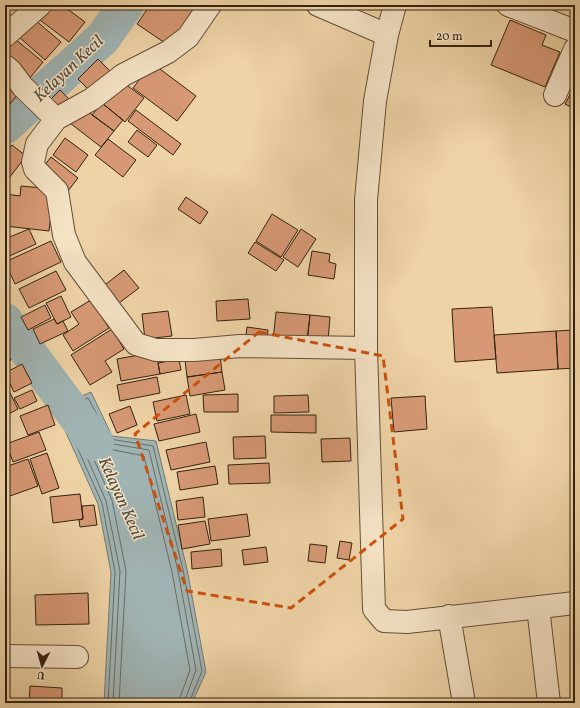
<svg xmlns="http://www.w3.org/2000/svg" width="580" height="708" viewBox="0 0 580 708" font-family="Vollkorn,serif">
	<style>
		.water { fill: #a0b4b4; stroke: #747a72 }
		.lines { fill: none; stroke-linecap: round; stroke-linejoin: round }
		.shore { stroke: #6a6c62; stroke-width: 1 }
		.river { stroke: #a0b4b4; stroke-width: 36 }
		.building { fill: #d79975; stroke: #332310 }
		.minor-casing { stroke: #624f36; stroke-width: 24 }
		.minor { stroke: #f4e2c5; stroke-width: 22 }
		.marked { fill: none; stroke: #cd510d; stroke-width: 3; stroke-dasharray: 8 5; stroke-linejoin: round }
		.labels { text-anchor: middle; stroke-width: 3; stroke-linejoin: round; paint-order: stroke }
		.water-label { font-size: 17px; font-style: italic; fill: #544e41; stroke: #f4e2c5 }
	</style>
	<rect width="100%" height="100%" fill="#eed3a6"/>
	<filter id="stains"><feTurbulence type="fractalNoise" baseFrequency=".005" numOctaves="4"/><feColorMatrix values="0 0 0 0 .2 0 0 0 0 .09 0 0 0 0 .02 0 0 0 .5 -.17"/></filter>
	<radialGradient id="worn" r=".72"><stop offset=".6" stop-color="#630" stop-opacity="0"/><stop offset="1" stop-color="#630" stop-opacity=".3"/></radialGradient>
	<!-- water -->
	<path class="water" d="M91 392 112 436 156 441 187 569 206 672 192 703H104L111 572 98 504 55 408Z"/>
	<g class="lines">
		<!-- shore -->
		<path class="shore" d="M108 703 115 572 102 503 61 411 88 398 110 439 153 446 183 570 202 671 189 703
			M113 703 120 571 106 501 68 414 69 412 85 405 107 443 149 450 178 571 196 670 184 703
			M119 703 126 571 112 500 75 417 82 412 99 443 104 448 144 456 172 572 190 670 178 703"/>
		<!-- river -->
		<path class="river" d="M5 126 103 38 126 5
			M5 321 96 443"/>
	</g>
	<!-- building -->
	<path class="building" d="M52 5H62L85 22 69 42 40 20Z
		M150 5H204L168 45 137 24Z
		M569 5H575V10L568 8Z
		M35 20 61 42 45 60 19 37Z
		M510 20 546 35 542 45 560 52 545 87 491 65Z
		M15 39 43 62 29 79 5 60V51Z
		M98 59 114 75 94 95 78 79Z
		M152 63 196 96 177 121 133 88Z
		M5 71 22 89 10 104 7 102 5 105Z
		M120 80 144 98 125 122 102 103Z
		M60 90 71 101 56 116 45 105Z
		M572 91 575 92V109L565 104Z
		M102 103 123 120 114 131 92 115Z
		M82 107 114 131 101 147 70 123Z
		M136 110 181 144 173 155 128 121Z
		M137 130 157 145 148 157 128 142Z
		M65 138 88 155 76 172 53 155Z
		M108 139 136 160 123 177 95 155Z
		M12 145 26 156 6 182 5 153Z
		M51 157 78 178 68 191 40 171Z
		M21 186 54 189 49 231 5 226V194L20 196Z
		M186 197 208 212 200 224 178 209Z
		M272 214 298 230 281 257 256 241Z
		M29 229 36 244 5 258V239Z
		M301 229 316 239 298 267 283 257Z
		M51 241 61 262 15 284 5 262Z
		M255 242 284 260 276 271 248 253Z
		M312 251 330 254 329 262 336 264 334 279 308 275Z
		M124 270 139 288 115 306 101 288Z
		M56 271 66 290 29 308 19 289Z
		M61 296 71 317 57 324 46 303Z
		M248 299 250 319 217 321 216 301Z
		M91 300 109 328 73 351 63 335 79 324 71 312Z
		M45 305 51 318 28 330 21 317Z
		M492 307 496 359 455 362 452 309Z
		M168 311 172 336 145 339 142 314Z
		M276 312 310 315 307 345 273 341Z
		M310 315 330 317 328 341 307 339Z
		M54 319 57 324 63 321 68 331 40 344 33 329Z
		M247 327 268 330 267 345 245 343Z
		M112 329 124 349 105 361 112 372 90 385 71 355Z
		M575 330V368L558 369 556 331Z
		M556 331 558 369 497 373 494 335Z
		M5 349 11 360 5 364Z
		M156 352 160 374 121 381 117 359Z
		M220 355 222 372 187 377 185 360Z
		M179 359 181 370 160 374 158 363Z
		M22 364 32 383 14 392 5 373Z
		M222 372 225 390 190 396 187 377Z
		M5 375 10 386 5 388Z
		M157 377 160 393 120 401 117 385Z
		M8 389 18 409 5 416V390Z
		M32 390 37 401 20 409 14 398Z
		M238 394V412H204L203 395Z
		M186 395 190 414 157 421 153 402Z
		M308 395 309 412 274 413V396Z
		M425 396 427 429 394 432 391 398Z
		M48 405 55 425 28 435 20 416Z
		M130 406 137 425 117 433 109 414Z
		M196 414 200 432 159 441 154 424Z
		M271 415H316V433L271 432Z
		M39 432 46 450 13 462 6 444Z
		M265 436 266 458 234 459 233 437Z
		M350 438 351 461 322 462 321 439Z
		M206 442 210 462 171 470 166 450Z
		M47 453 59 488 42 494 30 459Z
		M28 459 38 486 10 496 5 482V467Z
		M269 463 270 483 229 484 228 465Z
		M215 466 218 484 180 490 177 472Z
		M80 494 83 519 53 523 50 497Z
		M203 497 205 517 178 520 176 501Z
		M94 505 97 525 80 527 79 520 83 519 82 506Z
		M247 514 250 536 211 541 208 519Z
		M205 521 210 544 182 549 178 525Z
		M340 541 352 543 349 560 337 558Z
		M310 544 327 546 325 563 308 561Z
		M266 547 268 562 244 565 242 550Z
		M221 549 222 566 192 569 191 552Z
		M88 593 89 624 36 625 35 595Z
		M30 686 62 688V703H29Z"/>
	<g class="lines">
		<!-- minor casing -->
		<g class="minor-casing">
			<path id="minor" d="M210 5 188 37 168 52 123 75 92 99 56 119 37 144 33 162 35 169 57 191 64 235 75 262 136 344 156 350H194L240 346 366 348
				M318 5 387 35
				M395 5 387 35 375 101 366 200V348L374 609 384 621 407 622 575 603
				M508 5 575 31
				M5 36 40 5
				M5 66 11 71 23 87 56 119
				M555 95 575 49
				M538 607 549 703
				M449 616 464 703
				M5 656 77 657"/>
		</g>
		<!-- minor -->
		<use href="#minor" class="minor"/>
	</g>
	<!-- marked area -->
	<path class="marked" d="M259 332 383 356 403 519 291 608 187 591 135 434Z"/>
	<g class="labels">
		<!-- water labels -->
		<g class="water-label">
			<text transform="translate(68 68) rotate(-43)" y="6">Kelayan Kecil</text>
			<text transform="translate(122 498) rotate(66)" y="6">Kelayan Kecil</text>
		</g>
	</g>
	<!-- margin -->
	<rect width="580" height="708" fill="none" stroke="#eed3a6" stroke-width="20"/>
	<rect x="6" y="6" width="568" height="696" fill="none" stroke="#332310" stroke-width="2"/>
	<rect x="10" y="10" width="560" height="688" fill="none" stroke="#332310"/>
	<!-- north arrow -->
	<g transform="translate(42 666) rotate(186)" stroke="#f4e2c5" stroke-width="3" paint-order="stroke">
	<path d="M0-3L7 15L0 10L-7 15Z" fill="#332310"/>
	<text y="-6" font-size="11" font-weight="bold" text-anchor="middle" fill="#332310">U</text>
	</g>
	<!-- scale -->
	<path d="M430 40v6h61v-6" fill="none" stroke="#332310" stroke-width="2"/>
	<text x="436" y="40" font-size="12" fill="#332310" stroke="#f4e2c5" stroke-width="3" paint-order="stroke">20 m</text>
	<rect width="100%" height="100%" filter="url(#stains)"/>
	<rect width="100%" height="100%" fill="url(#worn)"/>
</svg>
